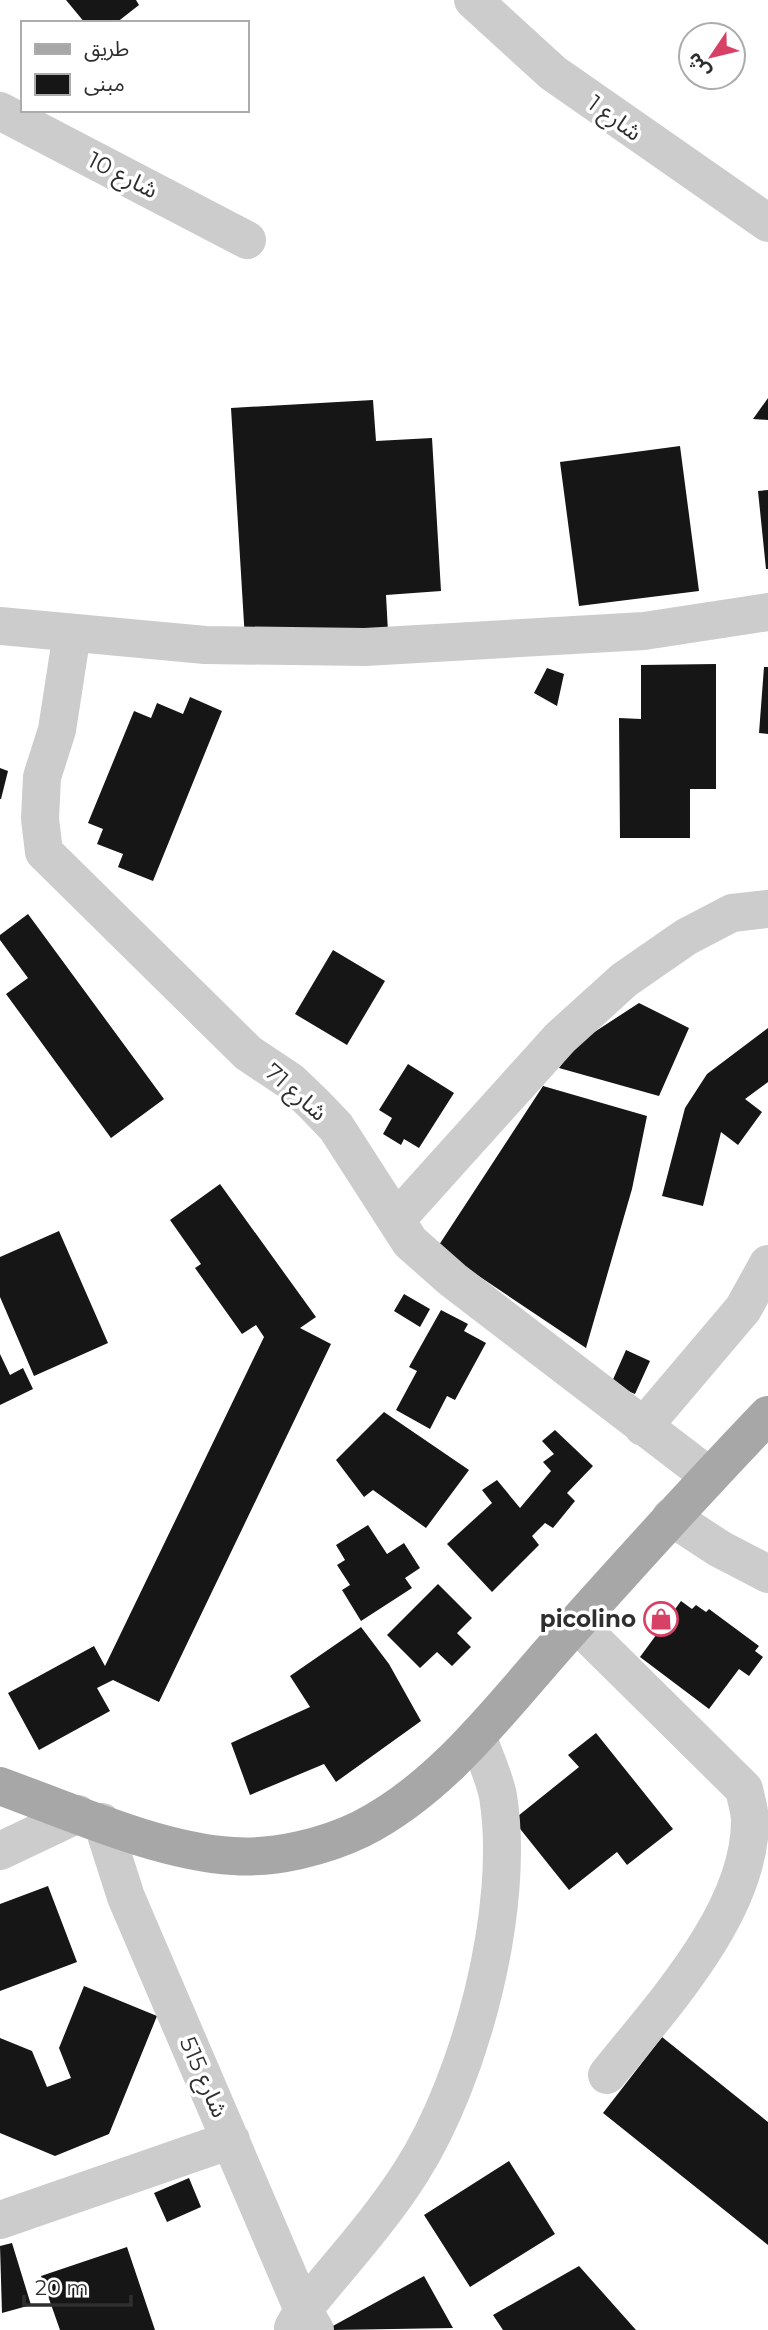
<svg xmlns="http://www.w3.org/2000/svg" width="768" height="2330" viewBox="0 0 768 2330" font-family="Montserrat,'Noto Sans Arabic',sans-serif">
	<style>
		.building { fill: #161616 }
		.lines { fill: none; stroke-linecap: round; stroke-linejoin: round }
		.minor { stroke: #ccc; stroke-width: 38 }
		.major { stroke: #a7a7a7; stroke-width: 38 }
		.labels { text-anchor: middle; stroke-width: 7; stroke-linejoin: round; paint-order: stroke }
		.street-label { font-size: 23px; fill: #2f2f2f; stroke: #fff }
		.poi-label { font-size: 23px; font-weight: bold; fill: #2f2f2f; stroke: #fff; text-anchor: end }
	</style>
	<rect width="100%" height="100%" fill="#fff"/>
	<!-- building -->
	<path class="building" d="M66 0H136L139 5 116 23H85Z
		M768 398V420L753 419Z
		M373 400 376 441 432 438 441 591 386 595 388 632 245 640 231 408Z
		M680 446 699 591 579 606 560 462Z
		M768 490V569H766L758 491Z
		M716 664V789H690V838H620L619 718 641 719V665Z
		M764 667H768V734L759 733Z
		M547 668 564 674 557 706 534 693Z
		M190 697 222 711 153 881 118 867 123 854 97 844 103 829 88 823 134 711 151 718 157 703 183 714Z
		M0 768 8 771 1 799H0Z
		M28 914 164 1099 111 1138 6 994 28 978 0 940V935Z
		M333 950 385 981 347 1045 295 1014Z
		M639 1003 689 1028 659 1096 559 1068 576 1044Z
		M768 1028V1082L745 1099 762 1112 738 1145 721 1132 703 1206 662 1196 685 1108 707 1074Z
		M408 1064 454 1093 419 1148 404 1139 401 1145 383 1134 392 1118 379 1110Z
		M543 1086 647 1116 632 1189 586 1348 437 1248Z
		M220 1184 316 1317 300 1328 331 1344 159 1702 113 1680 97 1688 110 1711 39 1750 8 1693 94 1646 105 1666 264 1337 256 1325 242 1334 195 1268 201 1264 170 1220Z
		M59 1231 108 1343 34 1376 0 1297V1257Z
		M404 1294 430 1309 420 1327 394 1311Z
		M441 1310 468 1324 464 1331 486 1343 455 1400 447 1396 430 1429 396 1410 417 1371 409 1367Z
		M626 1350 650 1361 635 1394 611 1384Z
		M0 1354 10 1375 23 1368 33 1389 0 1405Z
		M384 1412 469 1470 426 1528 373 1490 364 1497 336 1460Z
		M555 1430 593 1466 567 1493 575 1501 553 1528 545 1523 532 1536 539 1545 492 1592 447 1544 492 1503 482 1490 497 1480 520 1508 551 1471 543 1462 554 1454 542 1441Z
		M368 1525 387 1554 404 1543 420 1568 405 1578 412 1588 361 1621 342 1590 350 1585 337 1565 345 1560 336 1545Z
		M438 1584 472 1618 457 1633 471 1647 452 1666 437 1652 420 1668 387 1635Z
		M681 1601 692 1609 696 1605 706 1612 709 1609 759 1646 755 1651 763 1657 749 1676 739 1669 709 1709 640 1657Z
		M361 1627 389 1664 421 1721 336 1782 324 1764 250 1795 231 1743 310 1707 290 1676Z
		M596 1733 673 1829 627 1865 617 1852 569 1890 513 1820 579 1767 568 1755Z
		M48 1886 77 1962 0 1991V1904Z
		M84 1986 157 2016 109 2134 55 2156 0 2133V2038L32 2051 47 2087 71 2078 59 2048Z
		M662 2037 768 2122V2245L603 2113Z
		M509 2161 555 2234 470 2287 424 2215Z
		M189 2178 201 2207 167 2222 154 2193Z
		M12 2243 31 2305 2 2313 0 2246Z
		M127 2247 155 2330H60L41 2276Z
		M579 2266 636 2330H503L493 2315Z
		M424 2276 453 2328 333 2330 331 2327Z"/>
	<g class="lines">
		<!-- minor -->
		<path class="minor" d="M473 0 553 73 768 223
			M0 111 247 240
			M0 626 205 645 365 647 644 631 768 612
			M72 633 57 730 42 777 40 819 44 852 248 1053 290 1081 314 1104 336 1127 410 1242 453 1280 709 1476
			M396 1220 560 1038 624 980 686 937 732 913 768 909
			M643 1427 743 1309 768 1264
			M671 1517 720 1549 768 1574
			M577 1624 744 1789C746 1799 750 1811 750 1821 750 1913 661 2007 607 2075
			M102 1822 126 1897 303 2310 293 2328
			M0 1851 78 1814
			M0 2220 231 2140
			M315 2330 303 2310C339 2265 380 2221 411 2172 471 2078 516 1907 498 1796 494 1776 484 1755 477 1736"/>
		<!-- major -->
		<path class="major" d="M0 1786C69 1811 160 1852 233 1856 274 1859 324 1847 361 1829 444 1787 503 1705 564 1637 631 1562 698 1488 768 1415"/>
	</g>
	<!-- icons -->
	<defs>
		<g id="shop-ring" transform="scale(1.75)"><circle r="9.5" fill="#fff" stroke="#d74165" stroke-width="1.5"/><path d="M-5-2.5h2.3a2.7 3.5 0 0 1 5.4 0H5L5.5 6h-11ZM-1.5-2.5h3a1.5 2.3 0 0 0-3 0Z" fill="#d74165"/></g>
	</defs>
	<g fill-rule="evenodd">
		<use href="#shop-ring" x="661" y="1619"/>
	</g>
	<g class="labels">
		<!-- street labels -->
		<g class="street-label">
			<text transform="translate(615 118) rotate(36)" y="8">شارع 1</text>
			<text transform="translate(123 175) rotate(27)" y="8">شارع 10</text>
			<text transform="translate(296 1092) rotate(41)" y="8">شارع 71</text>
			<text transform="translate(204 2077) rotate(66)" y="8">شارع 515</text>
		</g>
		<!-- poi labels -->
		<g class="poi-label">
			<text x="636" y="1627">picolino</text>
		</g>
	</g>
	<!-- legend -->
	<rect x="21" y="21" width="228" height="91" fill="#ffffff" stroke="#acacac" stroke-width="2"/>
	<rect x="35" y="44" width="35" height="10" fill="#a7a7a7" stroke="#acacac" stroke-width="2"/>
	<text x="84" y="56" font-size="21" fill="#2f2f2f">طريق</text>
	<rect x="35" y="74" width="35" height="21" fill="#161616" stroke="#acacac" stroke-width="2"/>
	<text x="84" y="91" font-size="21" fill="#2f2f2f">مبنى</text>
	<!-- north arrow -->
	<g transform="translate(712 56) rotate(235)"><circle r="33" fill="#ffffff" stroke="#acacac" stroke-width="2"/>
	<path d="M0-5L12 26L0 18L-12 26Z" fill="#d74165"/>
	<text y="-10" font-size="19" font-weight="bold" text-anchor="middle" fill="#2f2f2f">ش</text>
	</g>
	<!-- scale -->
	<path d="M24 2295v10h107v-10" fill="none" stroke="#2f2f2f" stroke-width="3.5"/>
	<text x="35" y="2295" font-size="21" fill="#2f2f2f" stroke="#ffffff" stroke-width="5" paint-order="stroke">20 m</text>
</svg>
